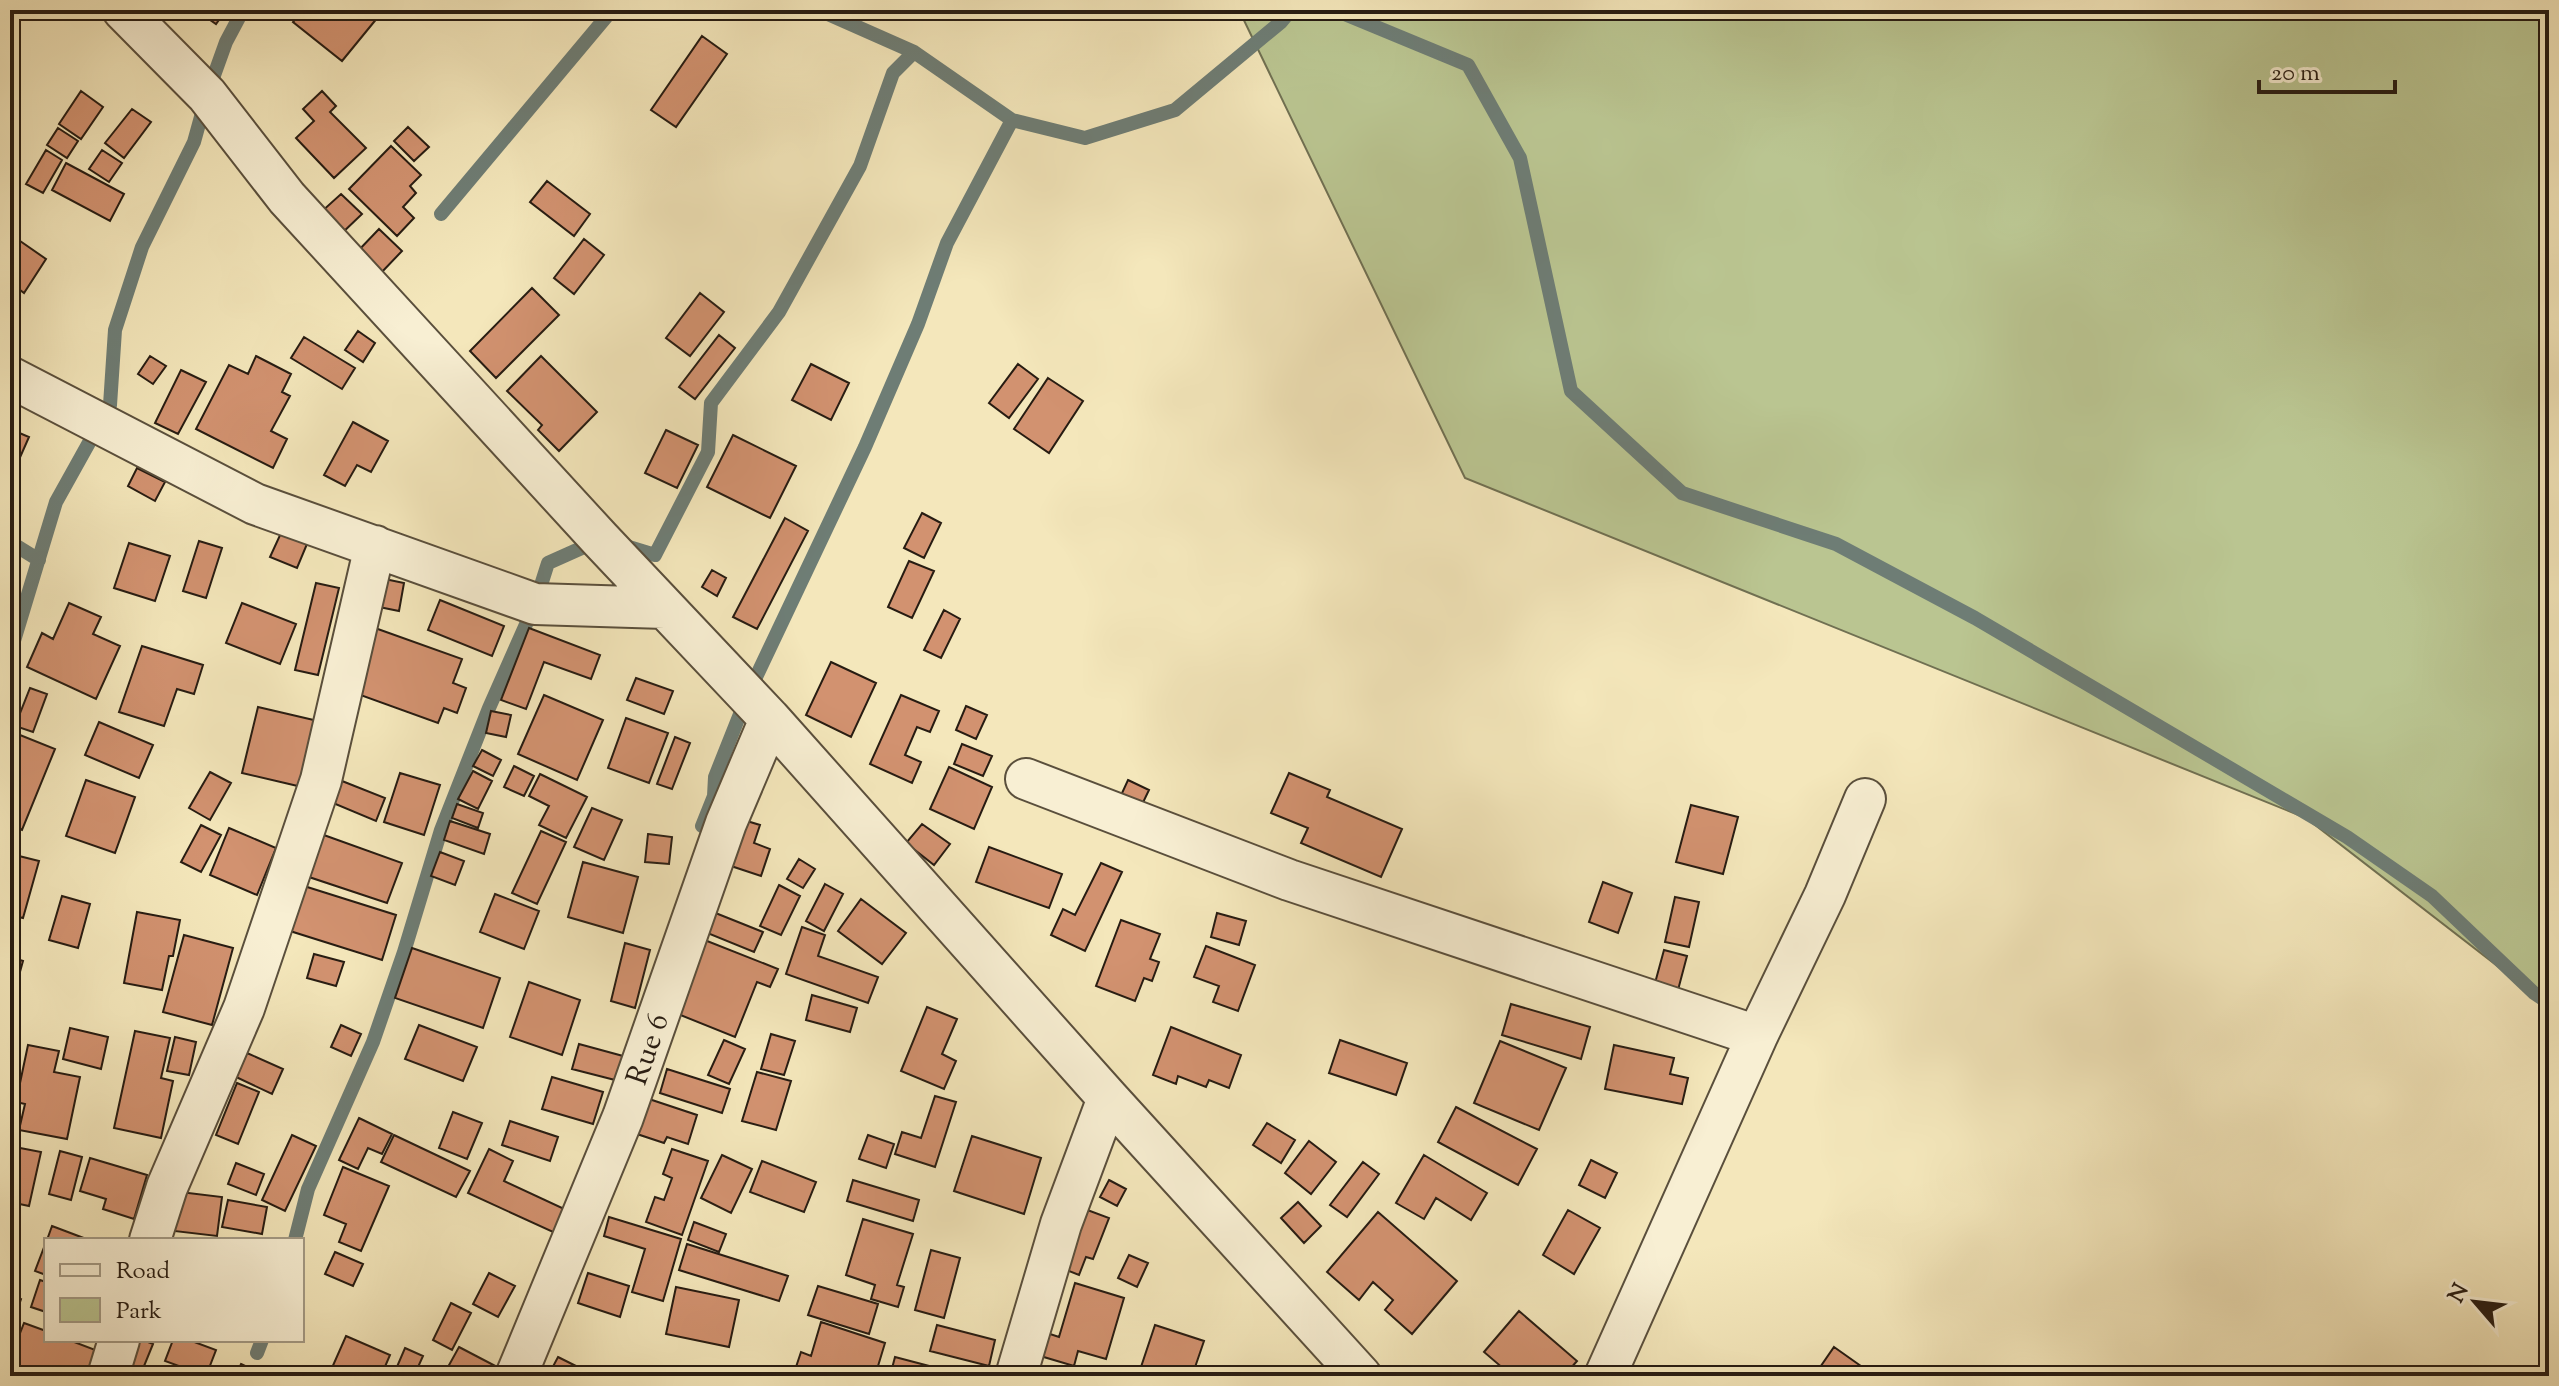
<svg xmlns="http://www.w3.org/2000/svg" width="2559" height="1386" viewBox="0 0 2559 1386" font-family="'Sorts Mill Goudy',serif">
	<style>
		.green { fill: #bac591; stroke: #707052; stroke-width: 2 }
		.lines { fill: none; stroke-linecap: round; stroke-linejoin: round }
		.stream { stroke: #6e7d75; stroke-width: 14 }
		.building { fill: #d29270; stroke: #271c12; stroke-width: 2 }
		.minor-casing { stroke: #5a4f3c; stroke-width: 44 }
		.minor { stroke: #f8efd3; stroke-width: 40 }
		.labels { text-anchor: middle; stroke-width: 7; stroke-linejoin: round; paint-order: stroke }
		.street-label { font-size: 30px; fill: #271c12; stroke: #f8efd3 }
	</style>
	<rect width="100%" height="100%" fill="#f4e7bb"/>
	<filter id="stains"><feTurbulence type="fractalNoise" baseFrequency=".0025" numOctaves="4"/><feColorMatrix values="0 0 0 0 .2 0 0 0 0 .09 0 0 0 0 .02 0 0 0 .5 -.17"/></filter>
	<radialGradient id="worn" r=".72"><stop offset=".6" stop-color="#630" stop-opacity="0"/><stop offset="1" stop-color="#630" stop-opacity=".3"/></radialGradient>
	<!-- green -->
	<path class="green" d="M1239 10H2549V1006L2306 818 1465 478Z"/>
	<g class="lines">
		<!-- stream -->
		<path class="stream" d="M819 10 914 52 1012 120 1085 138 1175 110 1281 22 1291 10
			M1335 10 1468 65 1520 158 1571 391 1682 493 1836 544 1975 618 2347 837 2432 896 2534 993 2549 1003
			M441 214 612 10
			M10 542 39 560
			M619 544 655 555 708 452 711 403 779 312 860 166 893 73 914 52
			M10 654 56 502 110 405 115 330 142 247 194 142 207 95 226 42 243 10
			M702 826 714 796 715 777 748 694 865 447 918 324 947 243 1012 120
			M295 1240 308 1189 373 1042 404 952 441 830 489 708 535 604 548 563 595 542
			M257 1353 262 1340"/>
	</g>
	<!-- building -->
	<path class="building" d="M10 10 23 13 10 37Z
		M196 10H226L216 24Z
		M303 10H370L378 17 342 61 293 22Z
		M702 36 727 54 676 127 651 110Z
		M81 91 103 107 81 139 59 124Z
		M322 91 336 106 330 112 366 148 334 178 296 138 314 121 303 109Z
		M132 109 151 122 124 158 105 143Z
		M408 127 429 147 414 161 394 141Z
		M58 128 78 141 67 158 47 145Z
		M391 146 421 175 410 186 416 193 403 207 414 218 397 236 349 189Z
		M46 150 62 160 43 193 26 184Z
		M102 150 122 163 109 182 89 169Z
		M66 163 124 194 110 221 52 190Z
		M547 181 590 214 574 236 530 202Z
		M341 194 362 214 340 235 320 213Z
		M379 229 402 251 379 275 356 253Z
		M10 234 46 259 24 293 20 290 10 304Z
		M584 239 604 255 574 294 554 278Z
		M532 288 559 315 496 378 470 351Z
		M700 293 724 312 690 356 666 338Z
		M358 331 375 343 363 362 345 350Z
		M719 335 735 348 695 399 679 387Z
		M304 337 355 368 342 389 291 358Z
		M150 356 166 366 153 384 138 374Z
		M256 356 291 374 282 392 290 396 271 431 287 439 273 468 196 429 229 365 248 374Z
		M541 356 597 412 559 451 538 430 542 425 507 391Z
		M811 364 849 383 831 420 792 400Z
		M1018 364 1038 379 1009 418 989 403Z
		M181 370 206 382 178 434 155 423Z
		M1048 378 1083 401 1049 453 1014 429Z
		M353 422 388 441 371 472 357 465 345 486 324 475Z
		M10 429 29 437 10 480Z
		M666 430 698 445 677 488 645 473Z
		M733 435 796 466 770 518 707 487Z
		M137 468 165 482 155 501 128 486Z
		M922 513 941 523 924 558 904 548Z
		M785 518 808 531 757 629 733 617Z
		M281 533 307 544 297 568 270 557Z
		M199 541 222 548 206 598 183 591Z
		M129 543 170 556 155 601 114 588Z
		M909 561 934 571 912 618 888 607Z
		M712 570 726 578 717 596 702 587Z
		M380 578 404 583 399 611 374 606Z
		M316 583 339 588 318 675 295 670Z
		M440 600 504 626 492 656 428 630Z
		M69 603 101 617 93 634 120 646 96 699 27 667 42 633 53 639Z
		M242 603 296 624 280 664 226 643Z
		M944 610 960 619 941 658 924 650Z
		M375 628 462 659 453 683 466 688 457 713 444 708 438 723 352 692Z
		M529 628 600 655 591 679 544 662 526 709 501 700Z
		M142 646 203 665 194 694 177 689 164 726 119 712Z
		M831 662 876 683 851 737 806 715Z
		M636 678 673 691 664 714 627 700Z
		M30 688 47 694 33 732 15 726Z
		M544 695 603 720 577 780 518 754Z
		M901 695 939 711 930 732 917 727 905 755 921 762 912 783 870 764Z
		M966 706 987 715 976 739 956 730Z
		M258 707 318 721 302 787 242 773Z
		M491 711 511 715 506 737 486 733Z
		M626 718 668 733 649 783 608 768Z
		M99 722 153 745 139 778 85 755Z
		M10 731 55 749 22 830 10 825Z
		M675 737 690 743 672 789 657 784Z
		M962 744 992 756 983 776 954 764Z
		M482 750 501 760 493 776 473 766Z
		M514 766 534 776 524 796 504 787Z
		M949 767 992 787 974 829 930 809Z
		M473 771 492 781 478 809 458 799Z
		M210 772 231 783 210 820 189 808Z
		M400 773 440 785 424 835 384 822Z
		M1289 773 1330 790 1327 797 1402 829 1381 877 1301 843 1308 828 1271 813Z
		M540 774 587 797 566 838 539 825 549 806 529 796Z
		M86 780 135 797 115 853 66 836Z
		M1128 780 1149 790 1138 813 1117 804Z
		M342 781 385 798 376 821 333 803Z
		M457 804 483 813 478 828 452 818Z
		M1691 805 1738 817 1723 874 1676 862Z
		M592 808 622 820 604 860 574 847Z
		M737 818 760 825 754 843 770 849 761 876 722 863Z
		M450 821 490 834 484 854 444 840Z
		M922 824 950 844 934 865 906 843Z
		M201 825 221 835 201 872 181 862Z
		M229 828 276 848 257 895 210 875Z
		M541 831 566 842 537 904 512 893Z
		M321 834 402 863 387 903 306 876Z
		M648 834 672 837 669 864 645 862Z
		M989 847 1062 874 1049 908 976 882Z
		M440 852 464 861 455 885 431 876Z
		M15 855 39 861 23 918 10 915V874Z
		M799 859 815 869 803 888 787 879Z
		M583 862 638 877 623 933 568 917Z
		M1101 863 1122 872 1085 951 1051 935 1063 909 1075 915Z
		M1603 882 1632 893 1618 933 1589 922Z
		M825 884 843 894 824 931 806 921Z
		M779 885 800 896 781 935 760 926Z
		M304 886 396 915 382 960 290 931Z
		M495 894 539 911 524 949 480 932Z
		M62 896 90 904 78 948 49 940Z
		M1675 897 1699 902 1689 947 1665 942Z
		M861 899 906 933 882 964 838 931Z
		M708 910 763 932 754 952 700 930Z
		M137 912 180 920 173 956H169L162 990 124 983Z
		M1217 913 1246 921 1239 945 1211 937Z
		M1121 920 1160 934 1150 959 1159 962 1152 981 1144 978 1135 1001 1096 986Z
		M802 927 825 935 818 956 878 977 868 1003 786 974Z
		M184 935 233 948 212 1025 163 1012Z
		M702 939 778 969 770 987 757 982 735 1037 673 1012Z
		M625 943 650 950 635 1008 611 1001Z
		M1206 946 1255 965 1238 1011 1213 1002 1219 986 1194 977Z
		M412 948 500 978 483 1028 395 998Z
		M1664 950 1687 956 1678 990 1655 983Z
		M314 954 344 962 336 986 307 978Z
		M10 957 23 961 10 1008Z
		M529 982 580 1000 562 1055 510 1037Z
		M812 995 857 1008 850 1032 806 1020Z
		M1511 1004 1590 1027 1581 1059 1502 1035Z
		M927 1007 957 1019 942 1054 956 1061 944 1089 901 1071Z
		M341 1025 361 1034 351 1056 331 1047Z
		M419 1025 477 1047 463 1081 405 1059Z
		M1171 1027 1241 1055 1229 1088 1209 1080 1206 1087 1178 1076 1176 1084 1153 1075Z
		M70 1028 108 1037 101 1069 63 1059Z
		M135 1031 170 1038 161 1078 173 1081 161 1138 114 1128Z
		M771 1034 795 1041 784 1075 761 1069Z
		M175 1037 196 1042 189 1075 167 1071Z
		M724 1040 745 1049 729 1084 708 1075Z
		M1340 1040 1407 1063 1396 1095 1329 1073Z
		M1500 1041 1566 1068 1539 1130 1474 1103Z
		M579 1044 623 1056 615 1080 572 1069Z
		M28 1045 59 1051 54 1072 80 1077 67 1139 19 1130 25 1104 16 1102Z
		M1614 1045 1674 1058 1670 1074 1688 1078 1682 1104 1605 1089Z
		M247 1053 283 1069 272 1094 236 1077Z
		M667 1069 730 1089 722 1113 660 1093Z
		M757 1072 791 1081 776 1130 742 1121Z
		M552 1077 603 1092 593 1124 542 1109Z
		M237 1083 259 1092 238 1144 216 1135Z
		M935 1096 956 1102 935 1167 895 1154 902 1132 921 1138Z
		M649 1099 697 1115 688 1144 667 1137 664 1143 637 1134Z
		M1456 1107 1537 1149 1518 1185 1438 1142Z
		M453 1112 482 1123 467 1159 439 1148Z
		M359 1118 392 1134 382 1154 368 1148 358 1169 339 1160Z
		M510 1121 558 1137 550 1161 502 1145Z
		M1267 1123 1295 1140 1281 1163 1253 1145Z
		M292 1135 316 1146 285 1211 262 1200Z
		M394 1135 470 1171 456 1197 381 1162Z
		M868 1135 894 1144 886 1168 859 1159Z
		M972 1136 1041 1158 1024 1214 954 1191Z
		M1309 1141 1336 1162 1311 1194 1285 1173Z
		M15 1147 41 1152 29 1206 10 1202V1166Z
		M489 1149 513 1161 504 1181 575 1214 564 1237 468 1193Z
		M672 1149 708 1161 682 1235 646 1222 655 1197 664 1200 672 1178 663 1174Z
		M60 1151 82 1157 71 1200 49 1194Z
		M722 1155 752 1169 731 1213 701 1198Z
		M1424 1155 1487 1193 1471 1220 1436 1198 1424 1219 1396 1203Z
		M90 1158 147 1175 134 1219 103 1209 106 1199 80 1191Z
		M1591 1160 1617 1173 1605 1198 1579 1185Z
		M762 1161 816 1182 804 1212 750 1192Z
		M1363 1162 1379 1174 1347 1217 1330 1205Z
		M236 1163 264 1174 256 1195 228 1184Z
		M343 1167 389 1186 361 1251 339 1242 346 1224 324 1215Z
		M853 1180 919 1200 913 1221 847 1201Z
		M1109 1180 1126 1189 1117 1206 1100 1197Z
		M180 1192 222 1197 217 1236 174 1231Z
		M228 1200 267 1207 262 1234 222 1227Z
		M1298 1202 1321 1226 1304 1243 1281 1218Z
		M1082 1208 1109 1218 1093 1259 1086 1257 1079 1275 1059 1267Z
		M1568 1210 1600 1228 1574 1274 1543 1255Z
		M1378 1212 1457 1281 1412 1334 1385 1310 1393 1300 1373 1282 1359 1300 1327 1272Z
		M609 1217 681 1239 663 1301 632 1292 645 1249 604 1236Z
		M863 1219 913 1234 897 1285 904 1287 898 1307 871 1299 875 1285 846 1275Z
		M694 1222 726 1234 719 1252 688 1240Z
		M52 1226 89 1240H47Z
		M46 1242V1275L35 1271Z
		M687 1244 788 1276 779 1301 679 1270Z
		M931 1250 960 1258 944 1318 915 1310Z
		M335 1252 363 1264 353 1286 325 1274Z
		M1129 1255 1148 1263 1137 1287 1118 1278Z
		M489 1273 515 1286 498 1317 473 1304Z
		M588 1273 629 1286 620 1317 578 1303Z
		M40 1280 46 1282V1312L31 1307Z
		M1075 1283 1124 1298 1106 1359 1078 1351 1074 1366 1037 1355 1044 1332 1059 1337Z
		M818 1286 878 1304 869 1334 808 1315Z
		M676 1287 739 1300 729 1347 666 1334Z
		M10 1295 21 1299 10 1332Z
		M451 1303 471 1313 452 1350 433 1340Z
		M1519 1311 1577 1361 1564 1376H1498L1504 1369 1484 1352Z
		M821 1322 885 1343 875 1376H793L801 1352 811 1356Z
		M24 1323 46 1331V1340H69L98 1351 89 1376H21L10 1372V1359Z
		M937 1325 995 1340 989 1366 930 1351Z
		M1155 1325 1204 1341 1192 1376H1138Z
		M346 1336 390 1355 381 1376H344L331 1370Z
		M131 1340H143L153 1344 140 1376H117Z
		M173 1340H189L216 1350 206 1376 165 1361Z
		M459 1347 503 1370 500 1376H443Z
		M1834 1347 1875 1376H1814Z
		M405 1348 423 1356 414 1376H393Z
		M558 1357 576 1366 570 1376H548Z
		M895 1357 933 1367 930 1376H890Z
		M241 1364 266 1376H236Z"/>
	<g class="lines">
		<!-- minor casing -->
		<g class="minor-casing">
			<path id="minor" d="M123 10 207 95 287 198 600 539 770 719 1108 1098 1361 1376
				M10 377 255 504 535 604 665 608
				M1026 779 1289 880 1757 1036
				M150 1240 167 1187 244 1008 321 780 375 546
				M108 1376 119 1340
				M516 1376 623 1117 726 823 770 719
				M1016 1376 1061 1224 1108 1098
				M1605 1376 1757 1036 1825 895 1865 799"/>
		</g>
		<!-- minor -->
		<use href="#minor" class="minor"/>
	</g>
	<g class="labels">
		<!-- street labels -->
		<g class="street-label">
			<text transform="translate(647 1049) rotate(-71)" y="10">Rue 6</text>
		</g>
	</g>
	<!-- margin -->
	<rect width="2559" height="1386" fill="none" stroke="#f4e7bb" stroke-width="40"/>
	<rect x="12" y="12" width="2535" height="1362" fill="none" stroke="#271c12" stroke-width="4"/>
	<rect x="20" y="20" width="2519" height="1346" fill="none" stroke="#271c12" stroke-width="2"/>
	<!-- legend -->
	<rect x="44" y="1238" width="260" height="104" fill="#f8efd3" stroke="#a49b86" stroke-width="2"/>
	<rect x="60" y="1264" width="40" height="12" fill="#f8efd3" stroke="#a49b86" stroke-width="2"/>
	<text x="116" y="1278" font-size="24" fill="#271c12">Road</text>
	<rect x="60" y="1298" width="40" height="24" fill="#bac591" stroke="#a49b86" stroke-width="2"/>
	<text x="116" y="1318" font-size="24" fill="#271c12">Park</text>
	<!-- north arrow -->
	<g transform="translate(2475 1302) rotate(298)" stroke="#f8efd3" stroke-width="6" paint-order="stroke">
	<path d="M0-6L14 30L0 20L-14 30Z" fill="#271c12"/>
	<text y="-12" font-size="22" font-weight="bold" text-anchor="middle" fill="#271c12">N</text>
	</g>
	<!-- scale -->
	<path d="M2259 80v12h136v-12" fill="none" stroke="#271c12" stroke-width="4"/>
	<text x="2271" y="80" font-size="24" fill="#271c12" stroke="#f8efd3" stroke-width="6" paint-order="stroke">20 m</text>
	<rect width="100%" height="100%" filter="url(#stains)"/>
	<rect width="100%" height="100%" fill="url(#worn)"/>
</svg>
